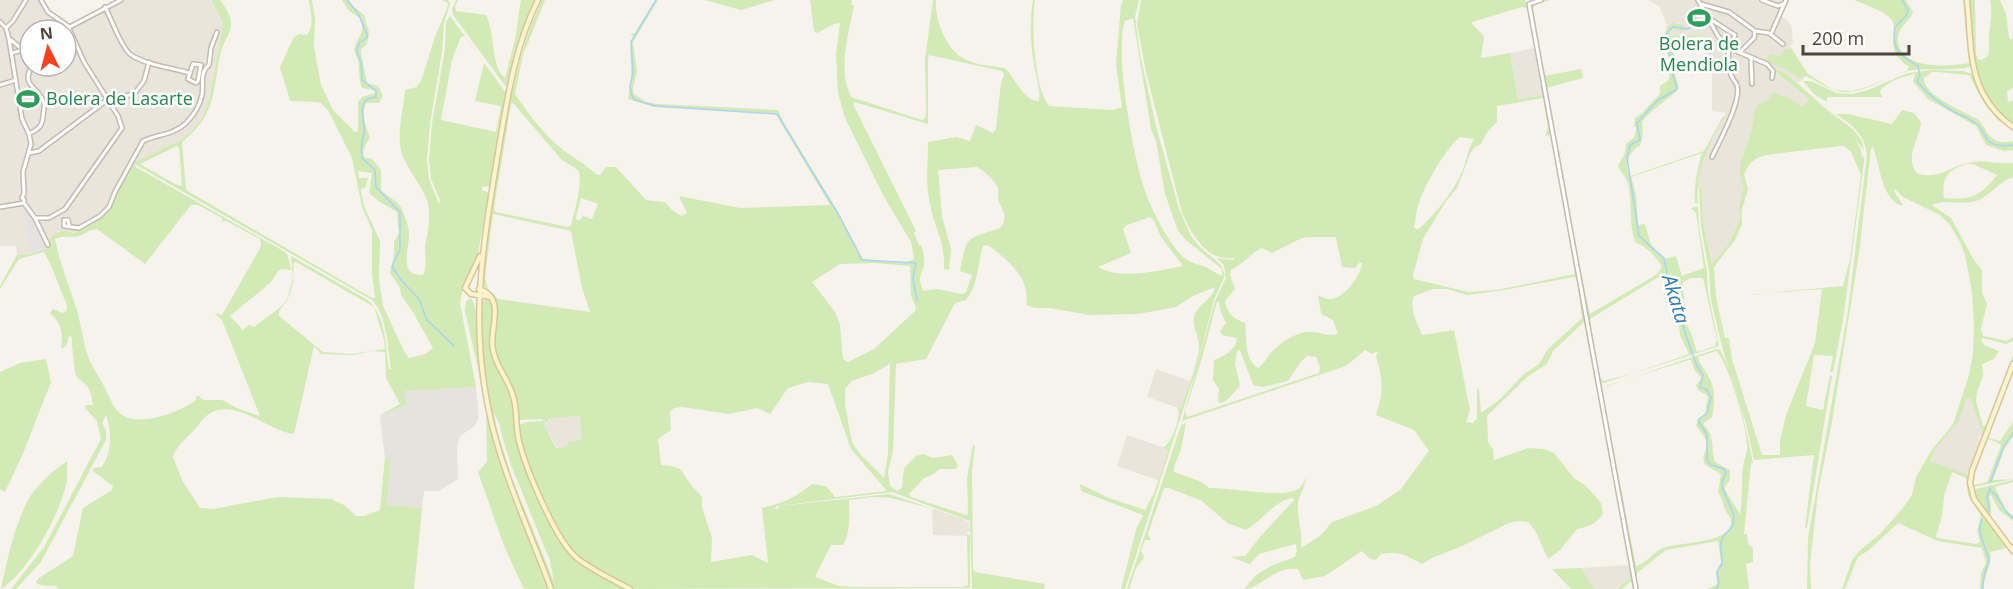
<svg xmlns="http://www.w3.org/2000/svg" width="2013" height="589" viewBox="0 0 2013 589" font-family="'Open Sans',sans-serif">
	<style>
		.residential { fill: #eae5da; fill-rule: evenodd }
		.industrial { fill: #e6e2dd }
		.green { fill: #d2eab5; fill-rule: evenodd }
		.parking { fill: #e5e3e0 }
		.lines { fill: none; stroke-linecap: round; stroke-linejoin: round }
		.stream { stroke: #a9d4f2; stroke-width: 1.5 }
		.street-casing { stroke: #c2bbae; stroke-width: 6 }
		.secondary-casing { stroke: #d6c79b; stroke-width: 7 }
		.street { stroke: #fff; stroke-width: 3 }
		.secondary { stroke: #fff3cd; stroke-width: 4 }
		.labels { text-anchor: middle; stroke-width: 5; stroke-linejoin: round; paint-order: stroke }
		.leisure-label { font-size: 18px; fill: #27864d; stroke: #fff }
		.water-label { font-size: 20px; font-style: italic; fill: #2e7ab2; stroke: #fff }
	</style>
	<rect width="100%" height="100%" fill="#f6f3ec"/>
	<!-- residential -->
	<path class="residential" d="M0 0H44L50 10 66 20 69 24 118 0H211L223 24 209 100 202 118 191 132 179 141 134 163 137 165 130 168 112 202 109 212 103 217 72 233 58 231 50 247 32 254 17 255 16 246H0ZM30 30H66V66H30Z
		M1648 0H1788L1781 16 1789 22 1792 29 1793 42 1790 46 1807 73 1806 76 1799 83 1786 73 1768 67 1809 99 1802 107 1791 99 1772 92 1771 97 1769 100 1756 105 1751 132 1740 164 1739 172 1743 187 1739 208 1740 219 1728 245 1712 265 1703 220 1702 188H1697V185L1699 170 1704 156 1726 113 1712 111V77L1704 36H1669L1670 31 1673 29 1684 30 1679 23 1667 26 1660 7Z
		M1534 48 1543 95 1518 99 1510 53Z
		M1156 369 1190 381 1181 409 1147 397Z
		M1966 398H1971L1983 435 1981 437 1979 436 1980 441 1968 476 1929 461 1936 448 1960 420Z
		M580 416 583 440 563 448H557L544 425 549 422 547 419Z
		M1127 435 1168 449 1158 480 1117 466Z
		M934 509 966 520 969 523 970 531 967 532V536L933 535 932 510Z
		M1629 565 1630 577 1616 589H1595L1581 568Z"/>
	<!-- industrial -->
	<path class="industrial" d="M476 387 479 417 475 426 460 436 457 447 458 479 439 491H424L422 508 386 505 390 460 385 458 380 415 407 405 403 391Z"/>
	<!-- green -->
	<path class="green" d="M211 0H220C225 7 232 16 231 25 231 33 223 43 221 51 212 91 218 113 182 142L186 190 372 298H375L372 273V230L362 207 352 158 329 112 321 103 317 102 290 101 280 67 294 37 299 34 307 35C315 26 310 11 309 0H312L315 18 314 47 321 85 333 110 355 132 358 131V102L362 97 375 93 374 90 362 88C358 79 360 69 358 60 356 55 353 51 355 46 360 33 364 35 361 19L348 10 342 0H349L353 6 364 15 369 32 367 44 361 49V53L367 83 378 86 383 96 379 103H366C361 116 366 126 370 138 365 145 362 149 364 157L372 159 381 170V190C387 197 398 200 402 209 405 216 410 230 409 237 408 251 399 277 423 275 427 268 425 256 425 248 427 233 433 212 426 198 419 180 402 164 400 145 398 126 404 108 405 90L417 87 421 81 435 37 447 8 448 3 441 0H448L450 3 444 23 442 52 430 124 427 160 429 179 439 204 440 200 431 179 429 160 432 124 445 48 446 22 450 16 506 93 490 186 482 187V190L489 193 478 253 463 287 460 303 476 387 404 391 407 405 380 415 400 404 386 378 385 352 373 351 353 355 321 354 314 346 294 434C269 432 235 397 209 414 204 417 200 423 196 428 188 437 176 446 173 457L182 480 200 508 213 509 278 497 331 499 344 505 356 516H364L380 510 385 458 390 459 387 505 422 508 414 589H58L56 586C48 585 41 588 36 582L39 578 73 556 83 508 112 490 113 486 93 471V468L102 467C112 452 112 432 106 415L102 423 106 430V440L41 562 16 589H11L44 547 101 439 97 421 85 408V405H93C92 399 91 390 87 386 84 382 79 380 76 376 75 373 71 341 72 337L69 336 66 346 61 349C63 333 62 324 50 313L53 309 63 313 67 310V305C59 288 54 269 44 252L19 259 0 289V286L17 255 32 254 50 247V238C58 231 63 229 73 233L89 226 109 212 112 202 130 168 134 166 285 252 288 256 291 270 281 269C275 273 274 280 269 284 256 295 243 305 230 316L243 330 249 325 254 327 283 305 288 297 293 278 291 256 366 299C387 314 385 347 389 369H391C388 349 387 315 372 300L133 163 179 141 191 132 202 118 209 100 223 24ZM464 36 484 63 475 101 501 106 496 132 441 120 452 60 461 37ZM177 146 179 148 182 186 175 184 140 164ZM358 171 372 173 369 193 380 202 397 212 399 233 394 242V254L390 273 400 288 401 295 414 314 433 348C427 355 418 356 409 358L404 351 383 306 379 280 380 241 364 206 361 189 365 188 368 178H359ZM191 205H198L222 218V222L226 221 260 239 261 244 259 250 222 315 214 313 222 320 260 416 239 409 222 400H204L197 395 196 400C181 412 140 427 122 415 113 409 110 397 105 388 98 374 88 362 85 346 82 334 80 322 77 310 69 286 60 264 55 239 63 235 71 238 79 236 87 233 88 230 97 229L145 264ZM296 262 374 307 384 340 385 349 352 354 323 352 279 316V311C292 297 295 282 293 263Z
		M456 0H458L455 6 456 11 486 15C495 32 491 68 505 78L515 40 521 0H534L516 46 506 87 453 15 452 9Z
		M542 0H545L523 55 515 94C527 112 540 129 556 144 569 156 585 163 597 175H600L606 167H616L646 200 665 202 672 210 681 216 687 213 679 196 740 208 830 205 777 116 774 113 654 107 628 99C629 90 632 78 631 70 631 58 629 47 633 36L631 34 635 33 655 0H658L633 42 637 71 633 88 634 94 646 102 658 104 778 110 784 123 837 210 863 259 905 263 914 259 911 242 883 195 845 118 838 93 836 54 840 23 834 24 817 33 814 31 810 0H852L851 5H854C849 34 837 69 851 97L922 120 925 118 926 112 925 60 933 0H936C934 18 946 49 963 58 975 65 991 66 1005 68 1015 78 1024 102 1039 101 1041 90 1034 70 1033 58 1030 39 1030 19 1033 0H1035C1031 23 1034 88 1049 106L1113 110 1122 107 1116 65 1121 5 1123 0H1139L1135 17 1140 54 1157 130 1179 209 1191 236 1199 246 1221 265 1225 275 1214 300 1196 370 1125 589H1121L1136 530 1143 515 1086 493 1081 491 1080 484 1109 498 1145 510 1154 493 1168 450 1163 448C1172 442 1181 418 1178 408H1181C1187 389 1196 369 1199 349 1200 338 1192 327 1194 317 1197 304 1213 300 1215 287L1193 296 1176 307 1138 314 1090 315 1049 308H1036L1026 305C1031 277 1007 260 988 245L983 246C977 264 979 285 966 300L955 303 926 359 896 364 893 451 888 472 890 486 897 491 902 488 904 468 916 456 923 454 933 458 952 455 958 465 956 469H939L934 474 924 478 909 494 911 497 966 515 968 514 967 478 973 445 975 446 972 470 973 569 975 572 1045 584 1044 589H972L970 521 892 492 777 506 775 508 776 510 780 506 889 494 934 509 891 498 873 497 849 500C849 514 851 533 843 545H831L815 577 839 586 855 587H962L968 585 967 534 970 536V588L634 589 590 565 573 552 544 505 520 440 518 426 526 422 544 421 546 424 544 425 556 448C563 448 567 448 569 442L582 440 580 416 548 419V423L541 419 519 420 513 389 495 352 493 343 497 314 496 300 483 287 482 283C485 242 492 201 499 160 509 104 518 51 542 0ZM1133 18 1151 129 1156 141 1165 194 1178 231 1187 241 1222 269V276C1217 274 1212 270 1206 267 1198 264 1189 263 1182 256 1167 240 1151 209 1144 188 1133 154 1114 53 1125 21ZM929 55 1002 71 1004 75 1001 82 996 129 993 133 976 125 970 141 956 137 928 142C928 163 925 183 930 204 935 230 945 240 944 269L949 270 951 249 942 216 938 170 977 167C984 171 995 180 998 188 999 192 997 197 999 202 1004 212 1008 218 1000 228 966 240 967 234 960 271L972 275 966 292 962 294 937 289 923 291C918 277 920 278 924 266 925 259 923 251 921 245H919L914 233 916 231 853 104 854 102 928 124V58ZM513 103 561 159 579 171C582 189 575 208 571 225L568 227 496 212 494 208 511 104ZM581 198 598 204 592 219 583 216 580 220H577L576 217ZM493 214 571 231 582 288 590 312 498 299 488 289 485 277ZM1150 217 1154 221 1161 237 1183 266C1159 271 1119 280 1098 267L1131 253 1123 229 1127 225ZM874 263 910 266 911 296 916 307 915 311 874 349 848 362 843 359 840 324 835 312 812 282 840 264ZM890 364 888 455 884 478 860 454 852 442 845 405V389L852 381 872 374ZM808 382 828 384 851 449 887 491 835 497 826 486 812 484C794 498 784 503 762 508L768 563 752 555 711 562 712 538 702 507V497C699 492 695 490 692 486 679 470 686 467 661 465L658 439 671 430 670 412 674 408 682 407 729 414 757 408 770 414 788 388Z
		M704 0H775L741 10Z
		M1141 0H1525L1542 81 1635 589H1633L1631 581 1622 589H1617L1630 577 1629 562 1584 322 1553 351 1547 364 1527 377 1487 416 1488 442 1493 449 1494 460 1528 448 1544 449 1554 453 1574 478 1586 486 1601 503 1603 514C1595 525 1589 526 1577 529L1560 550 1548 559 1535 530 1528 522 1517 521 1509 523 1460 547 1434 557 1422 564C1405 555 1400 551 1381 554L1376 560 1370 559 1362 551 1325 576 1303 580 1298 569C1271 567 1261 589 1244 589L1256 575 1273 565 1295 557 1297 551 1296 544 1259 554 1250 564 1231 557 1245 556 1260 537 1294 500 1293 498C1275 500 1262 521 1246 530L1227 523 1202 501 1169 488H1164L1148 534 1151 540H1145L1141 550 1144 558 1136 568 1129 589H1127L1181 425 1186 423 1181 449 1174 467V472L1202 482 1209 488C1228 487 1285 499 1298 489 1303 486 1304 481 1306 477 1305 489 1298 497 1298 504 1297 520 1303 532 1301 548L1321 535 1332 522 1376 506 1400 490 1429 451 1414 430 1376 415C1384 391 1383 381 1376 356L1378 353 1376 352 1372 354 1365 350 1346 366 1182 421 1215 301 1226 278 1224 265 1216 258 1234 260V258C1207 262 1192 235 1182 213L1146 72 1137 24ZM1522 7 1526 8 1528 13 1543 95 1518 99 1510 53 1481 58 1484 36 1472 24V22ZM1543 98 1548 127 1545 136 1550 135 1552 140 1575 274 1497 290 1468 292 1414 279 1413 275 1423 239 1446 201 1457 188 1470 154 1475 147 1481 144 1488 131 1497 122V106ZM1460 137 1474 139C1467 150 1467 162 1461 174 1455 189 1431 220 1417 230L1414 227C1416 219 1416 210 1419 203 1424 186 1446 148 1460 137ZM1314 237H1336L1342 267 1355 268 1359 263H1362C1361 275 1345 297 1332 299 1327 300 1322 297 1318 295L1321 314 1333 320 1338 334C1324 337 1318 330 1306 332 1292 334 1279 344 1270 354 1266 359 1263 365 1258 368 1244 360 1247 338 1245 323 1233 318 1228 315 1225 301L1235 289 1230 275 1231 270C1243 264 1250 254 1262 248L1272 253 1302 238ZM1574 277 1577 279 1582 318 1548 349 1539 364 1523 375 1499 400 1481 413 1479 389 1477 388V418L1473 423 1466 422 1470 410 1454 330 1422 335C1417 324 1409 308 1414 296L1433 289H1447L1467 295 1504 290ZM1217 302H1219L1220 310 1226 323 1220 331 1222 335 1237 338C1235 351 1226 355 1214 360L1213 380 1219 389 1218 401 1220 403 1226 401 1240 386 1235 364 1237 351 1240 350 1253 385 1263 387 1288 381 1300 363 1307 356 1316 357 1320 367 1319 373 1187 417 1185 412 1200 365Z
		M1545 0H1550L1535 5 1533 8 1544 76 1581 69 1583 78 1547 88 1558 147H1556L1531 6Z
		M1854 0H1906L1913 12C1910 22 1897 27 1898 40 1899 70 1949 67 1969 63L1963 0H1966L1972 66C1964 71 1925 68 1912 70 1888 74 1870 92 1845 92 1830 92 1820 82 1806 76L1799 78 1787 70 1764 60 1771 54 1780 56 1785 49 1791 48 1807 73 1833 90 1851 91 1864 88 1908 70 1909 67C1879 47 1903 28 1889 17 1882 10 1863 4 1854 0Z
		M1969 0H1975L1976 54 1978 59 1981 60 1988 56C1990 49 1988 43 1989 36 1990 23 1993 12 1990 0H2000L2006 14 2009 37 2011 40 2013 38V88L2007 91 2008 102 2013 100V125C1969 93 1973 49 1969 0Z
		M1675 23 1685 26 1684 31 1673 29 1670 31V36L1704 35V37L1670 38 1672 50 1678 61C1677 64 1675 67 1675 70 1674 77 1680 82 1678 89 1675 95 1650 110 1642 122 1642 128 1644 136 1641 142 1639 149 1640 144 1635 149 1628 156 1624 168 1631 176L1704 151 1722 118 1727 113C1710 141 1695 170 1698 203H1695C1694 185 1697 170 1702 153L1631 177 1636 194 1638 225 1645 224 1651 245 1664 259 1676 256 1682 276 1704 268 1696 213 1691 208 1698 206 1699 227 1707 272 1708 292 1719 346 1603 383 1599 381 1557 151H1561L1560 156 1577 253 1590 314 1651 278 1658 273 1662 267C1656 256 1647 247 1635 242 1629 224 1632 207 1629 188 1628 180 1622 173 1618 166L1625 153 1626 144C1633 138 1636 138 1636 127H1634L1635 118 1642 113 1660 94V86L1669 80 1670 64 1664 41 1667 26ZM1660 276 1675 288 1680 335 1689 354 1631 374 1603 381 1599 377 1590 319ZM1691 278H1703L1717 340 1715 346 1697 352 1691 333 1685 322 1683 282Z
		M1768 66 1786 73 1826 109 1853 129 1862 141 1864 151 1854 137 1861 150 1862 158 1864 156V162L1843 320 1833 372H1830L1833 356 1814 355 1806 406 1823 410 1830 375 1832 376 1807 528H1805L1814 455 1754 460 1746 423 1723 350 1711 300 1709 271 1701 227 1699 188H1702L1703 221 1712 264 1728 245 1740 219 1739 208 1743 187 1739 172 1740 164 1751 132 1756 105C1764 102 1771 101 1772 92L1791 99 1802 107 1809 99ZM1840 146H1844L1851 152 1861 175 1850 259 1843 286 1747 295 1822 289 1815 343 1786 415 1780 441V455H1762L1732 359 1729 338H1725L1716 298 1714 267 1735 240 1742 224V210L1748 189 1744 174C1749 163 1754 158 1766 155Z
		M1933 70 1964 71 1972 74 1979 91 1987 106 2013 130 1998 120 1985 105 1969 75 1937 72H1932L1924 78C1923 95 1963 111 1977 119 1985 124 1986 136 1995 140 2000 143 2007 142 2013 141V150L2004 151 1986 145 1976 126 1928 99 1913 82 1915 74C1903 76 1886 82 1880 91L1882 97H1827V102L1814 94 1803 81H1811L1836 93 1853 94 1868 90 1908 73Z
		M1902 110 1914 113 1921 122C1920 139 1903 158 1918 174 1943 179 1947 167 1969 163 1983 159 1998 165 2013 163V177C1998 182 1989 197 1976 201 1962 205 1944 199 1932 205L1951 218 1974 260 1982 270V293L1987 304 1981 329 1983 336 2007 341 2013 337V341L2006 344 1983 338 1981 340 1984 345 1999 351 1994 359 1982 364 1983 376 1977 392 1976 401 1983 426 1986 425 2013 355V360L1983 438 1981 437 1983 435 1971 399 1966 398 1960 420 1936 448 1930 461 1968 475 1980 441 1982 442C1963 492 1965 491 1997 533 2002 540 2010 548 2013 556L2006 548 1990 552C1993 566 1983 575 1984 589H1980L1981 573 1986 563 1982 548 1938 541 1898 523 1869 550 1858 557 1845 589H1842L1852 560 1860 550 1880 534 1902 509 1912 495 1916 477 1931 451 1953 424 1969 375 1973 353 1974 327 1972 292 1965 255 1960 242 1950 225 1940 215 1903 197 1895 189 1894 191 1903 205H1900C1881 197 1880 165 1873 147L1871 149 1859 253 1832 422 1818 492 1810 564 1811 589H1807L1808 538 1848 310 1867 155C1865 134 1852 125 1836 114H1848L1892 124ZM1967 164H1973L1997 175C1980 197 1971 200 1944 198 1941 177 1948 170 1967 164ZM1952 472 1966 478 1968 495 1981 516 1977 531 1980 542 1976 544 1937 538 1936 536 1942 516 1944 496Z
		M471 298 475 306 480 378 465 311 466 301Z
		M487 298 492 302 494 312 490 339 491 355 509 389 515 409 518 445 541 506 572 555 628 589H554C520 497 473 403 483 302ZM494 413 500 425 503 440 511 465 550 561 554 582 512 478 497 430Z
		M1717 349 1720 350C1737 380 1746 429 1753 463H1751L1744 534H1747L1748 544 1753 548V562L1746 564 1749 589H1708L1717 584 1716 573 1721 562 1718 541 1666 550 1637 573V589L1601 388ZM1716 351C1728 360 1747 428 1747 444 1748 452 1744 459 1743 467 1741 483 1743 499 1740 514L1725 490V487L1730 480V470L1715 462C1711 449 1715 436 1704 425V423L1712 417C1715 402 1716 387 1707 374 1703 367 1700 365 1698 357ZM1689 360H1691L1695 371 1702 378 1696 385 1698 390 1708 396 1705 414 1699 418 1696 425 1708 443C1699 466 1703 463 1721 474L1718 493C1723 499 1723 504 1725 510 1727 515 1732 517 1731 523 1729 544 1678 542 1663 548 1653 552 1647 563 1636 566L1602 389 1605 386Z
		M46 359 51 382 22 456 5 492 0 489V372L20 363Z
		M2013 368 1989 435V438L2000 441 2013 422V436L2005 448 1993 480 2013 479 1973 487 1974 469ZM1988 439 1997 442 2001 446 1987 482 1974 485 1975 472Z
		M486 412 502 469 548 589H524L504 546 478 472 487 462Z
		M67 461C67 469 68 478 66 485 59 516 28 572 1 589 7 560 14 528 27 502 35 486 52 472 67 461Z
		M2013 480V482L1995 487 2006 510 2013 516V521L1999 510 1991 495 1989 496 1991 504V518L2013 548 1975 498 1972 490Z
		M1581 568 1595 589H1571L1552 569Z"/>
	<!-- parking -->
	<path class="parking" d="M27 207 38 228 46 249 32 254 24 209Z"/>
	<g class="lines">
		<!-- stream -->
		<path class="stream" d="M347 0 358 13 368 37 359 43 357 52 361 62 362 80 376 91V97C353 99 366 119 364 133 364 137 362 140 362 143 361 148 362 153 362 158L375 170 376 187 400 212V249L392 267 402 281 419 299 427 320 454 346
			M656 0 631 42 633 72 630 86 632 96 635 100 656 106 777 114 841 219 862 260 916 263 913 278 917 301
			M1700 0 1699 9 1692 27 1687 29 1673 27 1666 34 1669 54 1675 62 1672 72 1677 89 1657 101 1637 123 1640 140 1630 145 1627 157 1639 236 1664 258 1668 278 1675 284 1684 329 1696 364 1703 375 1700 387 1707 390 1711 398 1707 413 1698 420 1707 435V460L1711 465 1724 469 1726 473 1722 482V487L1734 515 1733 526 1722 538 1721 544 1722 564 1717 571 1719 583 1716 589
			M1902 0 1908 10 1906 16 1895 27C1892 50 1899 55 1918 66L1920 76 1917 81C1926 93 1943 106 1956 113 1964 116 1970 119 1977 124 1983 129 1984 138 1990 142 1996 146 2006 146 2013 145
			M1990 483 2003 448 2013 433
			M1990 490C2001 497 2002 511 2013 518
			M1989 511 1987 497 1990 488
			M1982 589 1985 572 1989 561C1986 544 1976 536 1982 519"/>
		<!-- street casing -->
		<g class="street-casing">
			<path id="street" d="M1541 0 1529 4 1636 589
				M1698 0 1718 36 1729 48 1767 64 1773 71 1772 78
				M1762 0 1778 6 1783 4
				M1701 4 1729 12 1755 31 1769 33 1783 44
				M105 7C112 20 120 45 130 54 142 64 173 68 189 73
				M1710 19 1735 35 1732 42 1726 45
				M0 22 6 28 9 39 22 119 29 134 31 144 23 172 24 193 22 198 24 199V203L0 207
				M6 28 13 21 26 0
				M64 30 121 0
				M1771 34 1786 0
				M11 40 23 50
				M1740 52 1754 38 1755 31
				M12 53 23 50H30
				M1751 59 1752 84
				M193 64 201 65 198 81 196 83 188 79Z
				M0 85 16 80
				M29 134C38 129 42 127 43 117 43 112 45 108 44 103 39 86 20 87 32 66
				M29 153 39 151 107 100 134 94 144 81 149 62
				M1712 157C1719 142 1742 101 1737 85 1736 83 1733 79 1732 77 1728 69 1728 57 1729 48
				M24 203 35 218 48 245
				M35 218H49L65 209 122 128 118 116 84 62 68 26 48 12 41 0
				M69 225 68 220H64V226L79 228 100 216 109 207 115 192 143 141C157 134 174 135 186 123 193 116 200 105 202 95 204 85 199 73 209 65L211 48 217 32"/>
		</g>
		<!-- secondary casing -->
		<g class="secondary-casing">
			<path id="secondary" d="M538 0C514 48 507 101 498 153 481 256 467 337 496 440 510 491 533 539 551 589
				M1967 0C1972 52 1967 94 2013 127
				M480 256 465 288 471 294 491 297
				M479 289C509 299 486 332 494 354 498 369 509 381 513 396 518 411 515 426 519 441 526 469 556 542 578 559 594 571 613 580 630 589
				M2013 364 1972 471 1970 483 1974 499 2013 551"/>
		</g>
		<!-- street -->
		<use href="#street" class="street"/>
		<!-- secondary -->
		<use href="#secondary" class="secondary"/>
	</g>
	<!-- icons -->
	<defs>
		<g id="stadium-bare" transform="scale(1.8)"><path d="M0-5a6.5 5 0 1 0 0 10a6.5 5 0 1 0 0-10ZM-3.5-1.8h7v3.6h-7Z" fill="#2e9e5b" stroke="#fff" stroke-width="2.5" paint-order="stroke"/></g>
	</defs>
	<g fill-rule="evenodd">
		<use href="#stadium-bare" x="1699" y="18"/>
		<use href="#stadium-bare" x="28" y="99"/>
	</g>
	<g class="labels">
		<!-- leisure labels -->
		<g class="leisure-label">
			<text x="1699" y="50">Bolera de<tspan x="1699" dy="21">Mendiola</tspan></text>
			<text x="46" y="105" text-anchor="start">Bolera de Lasarte</text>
		</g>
		<!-- water labels -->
		<g class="water-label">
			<text transform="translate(1676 299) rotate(73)" y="7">Akata</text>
		</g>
	</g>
	<!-- north arrow -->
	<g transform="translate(48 48) rotate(354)"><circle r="28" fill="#ffffff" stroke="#b7b4b0" stroke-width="1.5"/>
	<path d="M0-4.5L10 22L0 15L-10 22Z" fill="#fc3f1d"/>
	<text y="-9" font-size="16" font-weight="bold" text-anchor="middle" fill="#4b4439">N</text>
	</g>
	<!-- scale -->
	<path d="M1803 45v9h106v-9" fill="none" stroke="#4b4439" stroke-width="3"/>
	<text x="1812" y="45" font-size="18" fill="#4b4439" stroke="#ffffff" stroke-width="4.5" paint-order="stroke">200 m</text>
</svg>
